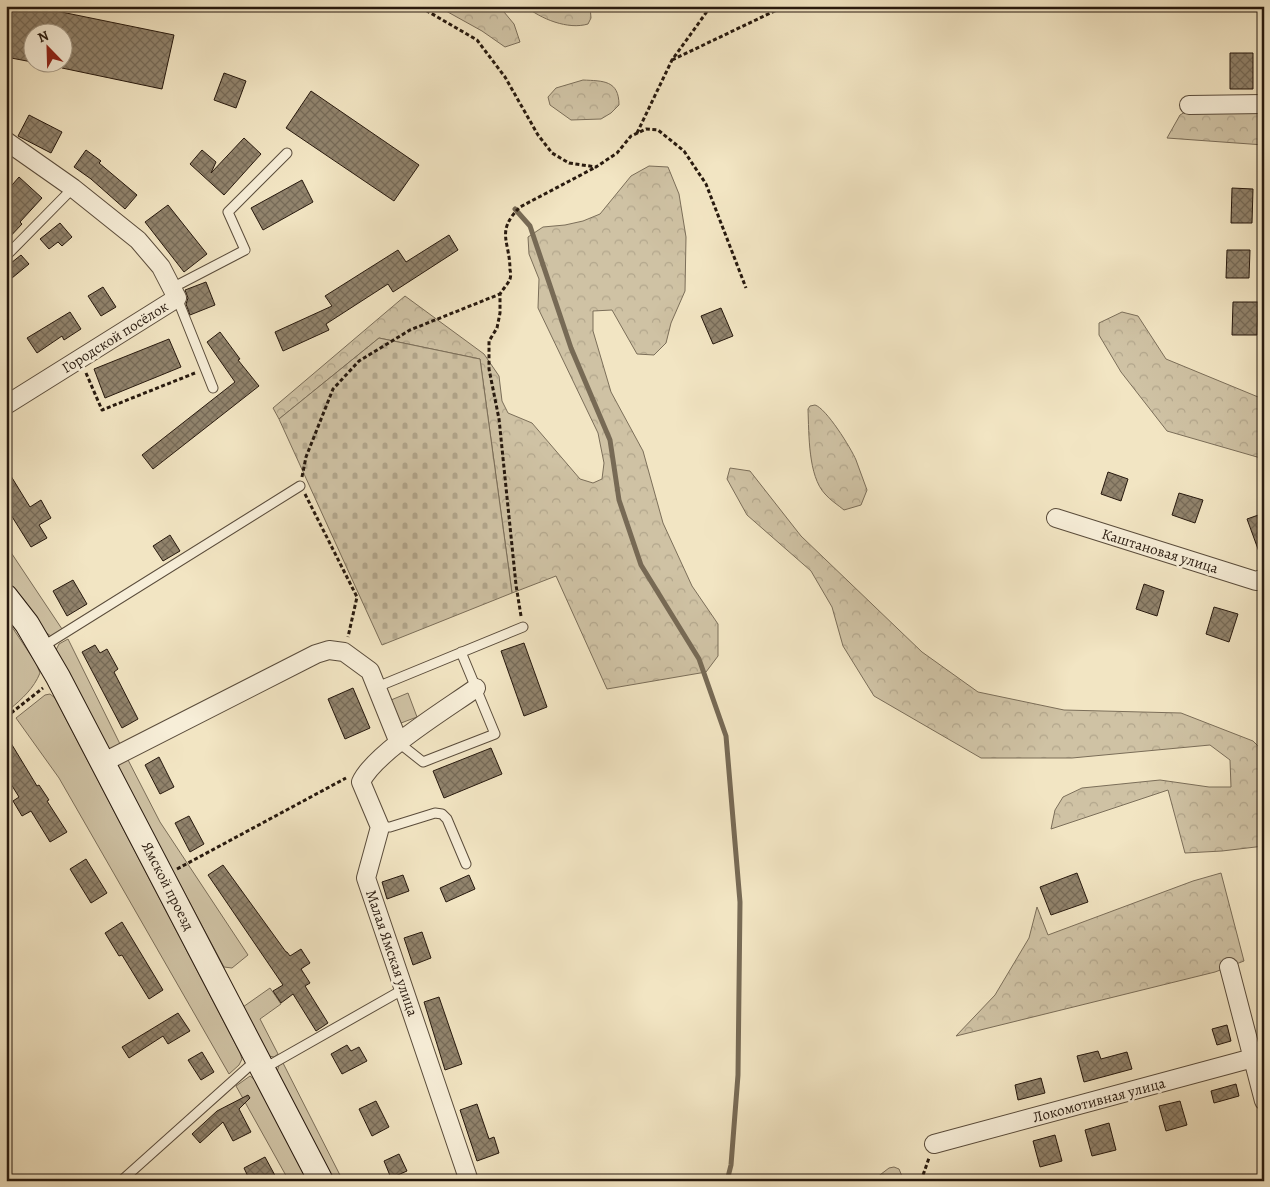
<svg xmlns="http://www.w3.org/2000/svg" width="1270" height="1187" viewBox="0 0 1270 1187" font-family="Alegreya,serif">
	<style>
		.green { fill: #cfc2a4; stroke: #7b6e59 }
		.forest { fill: url(#forest-crowns); stroke: #7b6e59 }
		.cemetery { fill: url(#cemetery-stones); stroke: #7b6e59 }
		.lines { fill: none; stroke-linecap: round; stroke-linejoin: round }
		.stream { stroke: #776a55; stroke-width: 5 }
		.building { fill: url(#building-cross-hatch); stroke: #27190e }
		.lane-casing { stroke: #5a4c3b; stroke-width: 11 }
		.street-casing { stroke: #5a4c3b; stroke-width: 20 }
		.secondary-casing { stroke: #27190e; stroke-width: 26 }
		.path { stroke: #27190e; stroke-width: 3; stroke-dasharray: 4 2.5; stroke-linecap: butt }
		.lane { stroke: #f7eed8; stroke-width: 9 }
		.street { stroke: #f7eed8; stroke-width: 18 }
		.secondary { stroke: #f7eed8; stroke-width: 24 }
		.labels { text-anchor: middle; stroke-width: 5; stroke-linejoin: round; paint-order: stroke }
		.street-label { font-size: 15px; fill: #27190e; stroke: #f7eed8 }
	</style>
	<defs>
		<pattern id="forest-crowns" width="20" height="18" patternUnits="userSpaceOnUse" patternTransform="scale(1.25)"><rect width="20" height="18" fill="#cfc2a4"/><path d="M2 6a3 3 0 1 1 6 0M12 15a3 3 0 1 1 6 0" fill="none" stroke="#b2a68c"/></pattern>
		<pattern id="cemetery-stones" width="16" height="16" patternUnits="userSpaceOnUse" patternTransform="scale(1.25)"><rect width="16" height="16" fill="#cfc2a4"/><path d="M2 7V4a2 2 0 0 1 4 0v3zM10 15v-3a2 2 0 0 1 4 0v3z" fill="#b2a68c"/></pattern>
		<pattern id="building-cross-hatch" width="8" height="8" patternUnits="userSpaceOnUse" patternTransform="scale(1.25)"><rect width="8" height="8" fill="#91836c"/><path d="M0 0l8 8M0 8l8-8" fill="none" stroke="#766a57"/></pattern>
	</defs>
	<rect width="100%" height="100%" fill="#f2e5c3"/>
	<filter id="stains"><feTurbulence type="fractalNoise" baseFrequency=".004" numOctaves="4"/><feColorMatrix values="0 0 0 0 .2 0 0 0 0 .09 0 0 0 0 .02 0 0 0 .5 -.17"/></filter>
	<radialGradient id="worn" r=".72"><stop offset=".6" stop-color="#630" stop-opacity="0"/><stop offset="1" stop-color="#630" stop-opacity=".3"/></radialGradient>
	<!-- green -->
	<path class="green" d="M6 545 62 629 51 636 45 632 25 601 6 580Z
		M6 618 36 663 40 673C34 688 22 699 10 709L6 704Z
		M68 639 121 746 110 749 107 747 56 650 59 644Z
		M408 693 417 717 401 723 391 700Z
		M50 694 55 698 240 1053 242 1059 239 1065 229 1074 59 778 16 718 45 695Z
		M126 756 160 822 248 955 232 968 224 967 117 766 118 762Z
		M270 988 281 1004 260 1019 278 1054 274 1057 269 1056 267 1053 243 1007Z
		M283 1063 343 1181H332L277 1072 279 1065Z
		M250 1076 255 1080 308 1181H289L236 1086Z"/>
	<!-- forest -->
	<path class="forest" d="M437 6H499L514 24 520 42 505 47 482 31Z
		M525 6H590L591 18 588 24C568 30 541 19 525 6Z
		M583 80C603 81 619 80 619 105L611 113 601 119 571 120 550 105 548 97 556 88Z
		M1187 111 1264 113V145L1167 138 1180 115Z
		M649 166 668 167 679 194 686 237 685 291 671 323 666 343 654 355 637 354 612 310 593 311V331L611 392 643 451 663 523 692 586 718 624V656L706 672 607 689 556 576 512 593 480 359 379 338 279 419 273 408 405 296 484 354 499 376 502 401 508 413 532 423 580 479 593 483 602 479 604 463 598 433 538 308 539 279 529 254 528 237 543 227 565 225 583 221 600 214 631 176Z
		M1122 312 1138 316 1166 359 1263 399 1264 459 1167 431 1121 372 1099 335V323Z
		M815 405C826 408 851 448 856 460 860 470 863 480 867 490L861 505 844 510C838 505 830 500 825 494 808 476 809 434 808 409L810 406Z
		M730 468 750 471 801 536 922 652 978 692 1064 710 1181 713 1253 741 1264 752V846L1222 851 1185 853 1168 790 1051 829 1055 810 1063 797 1082 788 1160 780 1209 787H1231L1230 760 1210 745 1072 758H981L874 696 843 646 832 607 811 571 747 515 727 479Z
		M1221 873 1244 961 1215 972 956 1036 995 995 1029 938 1037 907 1048 935 1193 881Z
		M894 1167 899 1169 904 1181H872L889 1168Z"/>
	<!-- cemetery -->
	<path class="cemetery" d="M379 338 480 359 512 593 382 645 279 419Z"/>
	<g class="lines">
		<!-- stream -->
		<path class="stream" d="M515 209 530 226 571 348 610 440 619 500 641 565 699 659 726 736 740 902 738 1075 731 1165 727 1181"/>
	</g>
	<!-- building -->
	<path class="building" d="M6 6H32L174 35 162 89 62 68V32H32V62L6 57Z
		M1230 53H1253V89H1230Z
		M224 73 246 81 236 108 214 100Z
		M311 91 419 165 394 201 286 128Z
		M29 115 62 132 51 153 18 136Z
		M244 138 261 154 224 195 190 164 202 150 216 162 211 173Z
		M86 150 101 161 99 163 137 195 125 209 91 179 74 167Z
		M19 177 42 198 20 222 22 224 6 241V192Z
		M302 180 313 202 263 230 251 208Z
		M1232 188 1253 189 1252 223H1231Z
		M168 205 207 254 184 272 145 222Z
		M60 223 72 237 62 246 58 242 49 249 40 239Z
		M449 235 458 250 393 292 388 284 326 324 329 330 283 351 275 332 332 306 325 296 398 250 406 262Z
		M1227 250H1250L1249 278H1226Z
		M21 255 29 264 6 283V267Z
		M206 282 215 305 190 315 186 304 188 298 185 290Z
		M103 287 116 307 101 316 88 296Z
		M1233 302H1258L1257 335H1232Z
		M721 308 733 336 713 344 701 316Z
		M70 312 81 329 64 340 62 336 37 353 27 338Z
		M220 332 240 359 238 360 259 386 153 469 142 455 235 382 207 342Z
		M169 339 181 367 105 398 94 369Z
		M6 468 30 507 41 500 51 518 39 525 47 538 31 547 6 507Z
		M1108 472 1128 479 1121 501 1101 494Z
		M1179 493 1203 500 1195 523 1172 515Z
		M1264 513V559L1262 560 1247 519Z
		M170 535 180 551 163 561 153 546Z
		M73 580 87 604 67 616 53 591Z
		M1144 584 1164 591 1157 616 1136 609Z
		M1214 607 1238 614 1229 642 1206 634Z
		M524 643 547 707 524 716 501 651Z
		M95 645 100 653 107 649 118 669 114 672 138 719 122 728 82 652Z
		M353 688 370 728 345 739 328 699Z
		M6 735 37 786 39 785 49 800 47 801 67 832 50 842 31 811 22 816 13 801 19 797 6 776Z
		M491 748 502 774 444 798 433 771Z
		M159 757 174 787 160 794 145 765Z
		M189 816 204 844 190 852 175 823Z
		M86 859 107 893 91 903 70 869Z
		M223 865 286 952H287L290 956 301 949 310 963 301 969 310 983 305 986 328 1023 316 1031 293 994 281 1003 273 991 283 985 208 875Z
		M1077 873 1088 902 1051 915 1040 887Z
		M403 875 409 891 387 899 382 882Z
		M469 875 475 889 446 902 440 888Z
		M122 922 163 990 149 999 122 955 119 956 105 933Z
		M422 932 431 958 413 965 404 938Z
		M439 997 462 1064 445 1070 424 1002Z
		M178 1013 190 1031 168 1044 163 1036 129 1058 122 1047Z
		M1227 1025 1231 1041 1217 1045 1212 1029Z
		M347 1045 351 1051 359 1047 367 1061 342 1074 331 1054Z
		M1098 1051 1101 1059 1127 1052 1132 1069 1084 1082 1077 1056Z
		M202 1052 214 1072 201 1080 188 1060Z
		M1041 1078 1045 1093 1018 1100 1015 1085Z
		M1236 1084 1239 1096 1214 1103 1211 1091Z
		M248 1095 250 1098 239 1109 251 1132 233 1141 223 1122 200 1143 192 1134 217 1111Z
		M376 1101 389 1127 372 1136 359 1109Z
		M1180 1101 1187 1125 1166 1131 1159 1106Z
		M477 1104 489 1139 494 1137 499 1153 477 1161 460 1110Z
		M1109 1123 1116 1150 1092 1156 1085 1130Z
		M1055 1135 1062 1161 1040 1167 1033 1141Z
		M399 1154 407 1171 391 1178 384 1161Z
		M265 1157 278 1181H250L244 1168Z"/>
	<g class="lines">
		<!-- lane casing -->
		<g class="lane-casing">
			<path id="lane" d="M6 256 73 188
				M172 288 245 250 228 212 287 153
				M177 298 213 388
				M42 647 300 486
				M377 687 523 627
				M399 743 423 762 495 734 461 652
				M380 827H390L435 813 442 814 447 819 466 864
				M263 1069 404 989
				M121 1181 256 1060"/>
		</g>
		<!-- street casing -->
		<g class="street-casing">
			<path id="street" d="M1189 105 1264 104
				M6 141 73 188 138 240 161 267 177 298 6 405
				M1056 518 1256 581 1264 578
				M104 762 316 654 329 650 344 652 370 671 399 743
				M1229 967 1264 1101
				M934 1144 1264 1055
				M469 1181 366 878 380 827 361 782C374 753 448 708 476 688"/>
		</g>
		<!-- secondary casing -->
		<g class="secondary-casing">
			<path id="secondary" d="M6 597 27 624 58 677 321 1181"/>
		</g>
		<!-- path -->
		<path class="path" d="M414 6 422 8 477 40 505 77 538 135 552 153 569 163 596 167 617 153 631 136 646 129 658 130 684 151 706 184 746 288
			M672 60 785 6
			M637 133 672 60 711 6
			M86 373 102 410 195 373
			M302 477 306 457 333 389 359 361 410 330 500 294
			M305 494 357 597 348 637
			M521 616 516 585 499 419 489 369V341L497 328 500 313V294C503 289 507 285 509 281 511 278 511 273 510 270 510 241 495 232 520 207L596 167
			M6 717 43 688
			M177 869 346 778
			M921 1181 929 1158"/>
		<!-- lane -->
		<use href="#lane" class="lane"/>
		<!-- street -->
		<use href="#street" class="street"/>
		<!-- secondary -->
		<use href="#secondary" class="secondary"/>
	</g>
	<g class="labels">
		<!-- street labels -->
		<g class="street-label">
			<text transform="translate(115 337) rotate(-32)" y="5">Городской посёлок</text>
			<text transform="translate(1160 551) rotate(17)" y="5">Каштановая улица</text>
			<text transform="translate(168 886) rotate(63)" y="5">Ямской проезд</text>
			<text transform="translate(392 953) rotate(71)" y="5">Малая Ямская улица</text>
			<text transform="translate(1099 1100) rotate(-15)" y="5">Локомотивная улица</text>
		</g>
	</g>
	<!-- margin -->
	<rect width="1270" height="1187" fill="none" stroke="#f2e5c3" stroke-width="25"/>
	<rect x="8" y="8" width="1255" height="1172" fill="none" stroke="#27190e" stroke-width="2.5"/>
	<rect x="12" y="12" width="1245" height="1162" fill="none" stroke="#27190e"/>
	<!-- north arrow -->
	<g transform="translate(48 48) rotate(337)"><circle r="24" fill="#f7eed8" stroke="#a49987"/>
	<path d="M0-4L9 19L0 12L-9 19Z" fill="#8f2418"/>
	<text y="-8" font-size="14" font-weight="bold" text-anchor="middle" fill="#27190e">N</text>
	</g>
	<rect width="100%" height="100%" filter="url(#stains)"/>
	<rect width="100%" height="100%" fill="url(#worn)"/>
</svg>
